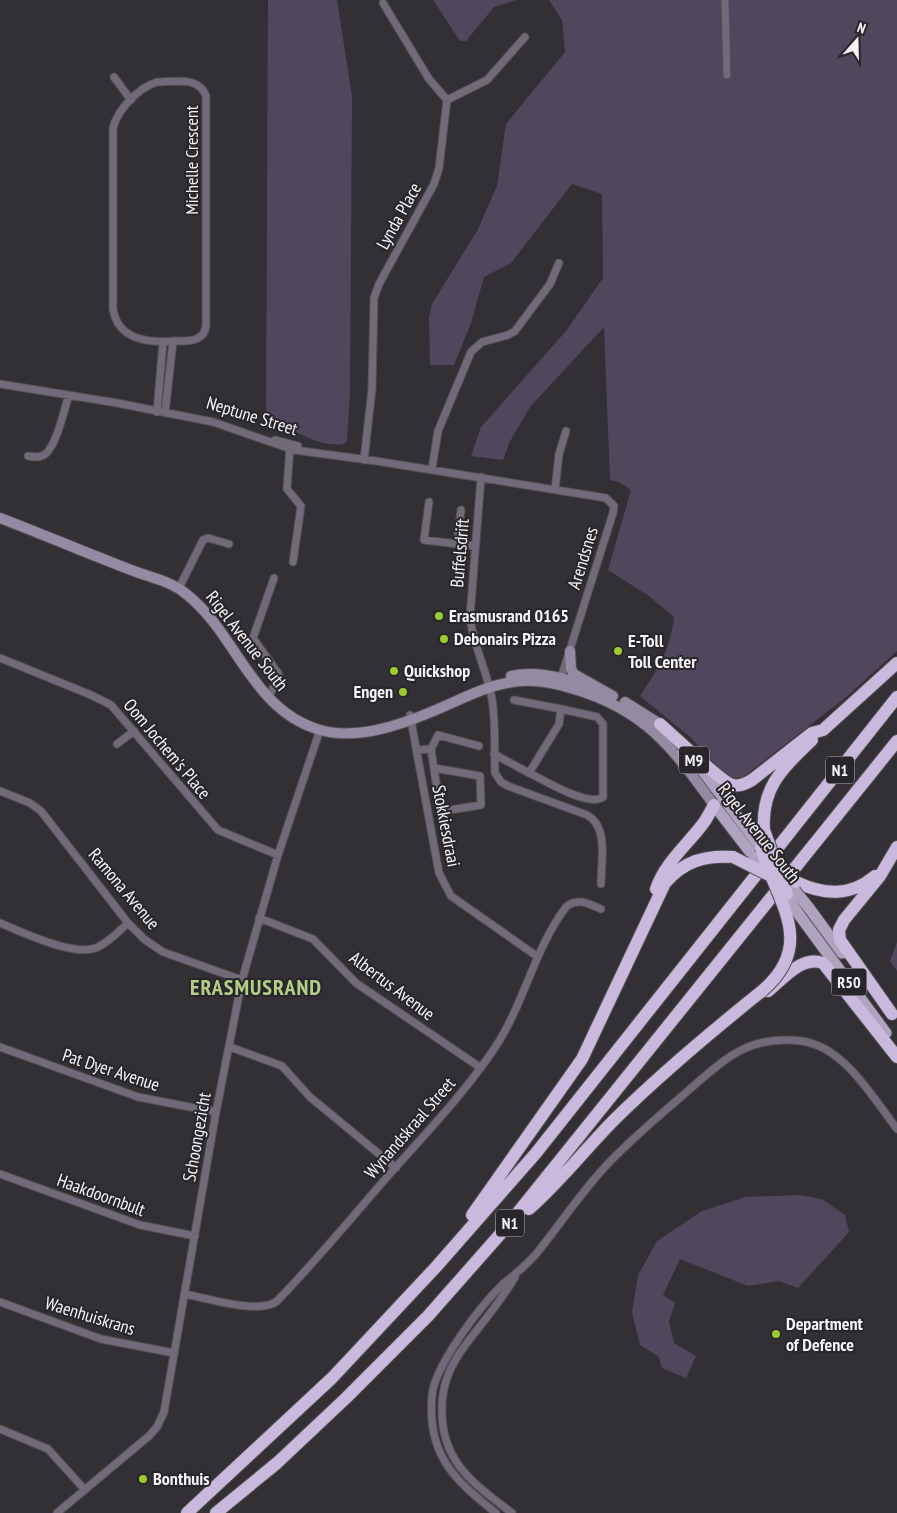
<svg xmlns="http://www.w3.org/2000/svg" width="897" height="1513" viewBox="0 0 897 1513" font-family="'PT Sans Narrow',sans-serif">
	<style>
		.green { fill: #51475d }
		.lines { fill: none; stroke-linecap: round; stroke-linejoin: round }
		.minor-casing { stroke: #514f53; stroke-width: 9 }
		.secondary-casing { stroke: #514f53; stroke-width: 12 }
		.primary-casing { stroke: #514f53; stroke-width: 13 }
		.motorway-casing { stroke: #514f53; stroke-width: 14 }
		.minor { stroke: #716a78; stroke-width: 7 }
		.secondary { stroke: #948aa1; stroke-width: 10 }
		.primary { stroke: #b0a3c0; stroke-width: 11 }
		.motorway { stroke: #c9b9dc; stroke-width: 12 }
		.primary-bridge-casing { stroke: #514f53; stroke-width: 13; stroke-linecap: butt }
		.motorway-bridge-casing { stroke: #514f53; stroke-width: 14; stroke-linecap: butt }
		.primary-bridge { stroke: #b0a3c0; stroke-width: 11 }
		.motorway-bridge { stroke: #c9b9dc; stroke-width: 12 }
		.poi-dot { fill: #9cca31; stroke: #28262a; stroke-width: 2 }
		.labels { text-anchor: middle; stroke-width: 4; stroke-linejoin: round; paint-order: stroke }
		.shield { fill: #28262a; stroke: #b8b6ba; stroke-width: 1 }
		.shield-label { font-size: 16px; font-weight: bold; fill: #f6f4f7 }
		.street-label { font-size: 18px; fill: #f6f4f7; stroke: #28262a }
		.poi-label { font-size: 18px; font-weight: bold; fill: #f6f4f7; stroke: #28262a; text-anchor: start }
		.district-label { font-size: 22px; font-weight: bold; letter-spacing: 1px; fill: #b3ce86; stroke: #28262a }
	</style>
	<rect width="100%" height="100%" fill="#323034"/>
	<!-- green -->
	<path class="green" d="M268 0H337L352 96 350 394 347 439 346 443C323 451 286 426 266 416Z
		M433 0H516L494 7 466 41H460Z
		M549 0H897V651L845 698 743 777 732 778 723 773 690 737 640 696C658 669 670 651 674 617L649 596 608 570 631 490 619 482 610 480 604 327 530 407 509 443 503 460 471 456 481 427 566 331 603 278 602 194 572 184 511 263 484 277 471 323 454 365H430L429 317 432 304 477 231 497 186 506 124 565 52 562 20Z
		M897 942V971L890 961Z
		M799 1195 822 1199 845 1215 849 1232 798 1288 779 1281 748 1286 680 1259 663 1295 675 1303 669 1322 674 1343 696 1356 686 1378 662 1368 659 1357 640 1345 632 1312 638 1275 657 1241 702 1211 746 1197Z"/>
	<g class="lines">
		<!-- minor casing -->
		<g class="minor-casing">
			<path id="minor" d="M725 0 727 75
				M114 77 131 100
				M157 82C175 82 199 76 206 96V326C205 331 204 335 198 338 192 342 182 341 175 341 150 343 118 341 113 309V128C118 109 138 88 157 82Z
				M447 100 487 80 525 37
				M0 384 117 403 213 422 294 450 376 461 606 498 614 506 613 513 560 681
				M157 412 163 342
				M165 413 173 341
				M275 440 298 446
				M290 445 287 489 301 506 293 562
				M28 456C33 457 38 458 44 455 56 448 64 410 69 395
				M364 460 372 389 374 298 379 284 434 184 439 168 447 100 429 79 383 3
				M432 469 438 431 471 352 482 342 508 335 515 331 550 284 559 263
				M481 477 470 617C473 645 487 671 492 699 496 723 494 748 495 773L501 782 508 786 587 815C609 827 601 862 601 884
				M555 490 559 454 566 431
				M429 502 424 540 475 546
				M457 543 461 510
				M179 588 203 540 208 538 229 544
				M0 658 91 695 111 705 218 830 278 855
				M268 698 279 676 278 673 253 638 274 578
				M410 715 439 873 451 896 538 957
				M117 744 134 731
				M431 749 438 735 479 746
				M417 750 431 749 440 809 444 811 481 805 480 776 434 768
				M494 754 529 773 559 724 561 709 514 700
				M529 773C544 780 589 808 603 797V724L597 717 561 709
				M0 791 30 803 41 811 128 923 144 939 163 952 242 980
				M259 918 313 939 356 983 481 1068
				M0 923C22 932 75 958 98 947 109 942 119 931 128 923
				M0 1047 138 1097 216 1112
				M230 1047 282 1066 310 1097 396 1168
				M0 1174 140 1225 195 1236
				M185 1294C206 1298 261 1315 277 1301 319 1258 356 1212 395 1168 430 1129 465 1092 494 1049 524 1005 534 949 566 907 577 897 589 904 601 909
				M0 1302 101 1339 174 1353
				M0 1429 48 1449 85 1490
				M57 1513 149 1436 157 1427 164 1412 216 1112 242 980 278 855 320 730
				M496 1513C453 1479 427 1454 432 1396 434 1366 481 1305 503 1284 515 1274 526 1266 536 1254 559 1226 579 1195 604 1168 625 1145 651 1123 675 1102 693 1087 711 1069 731 1056 752 1042 777 1038 801 1041 844 1046 873 1098 897 1129
				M512 1513C473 1483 440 1461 442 1407 442 1387 448 1371 459 1354 477 1328 499 1305 515 1277"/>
		</g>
		<!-- secondary casing -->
		<g class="secondary-casing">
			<path id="secondary" d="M0 518C44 535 87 553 131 570 149 577 170 581 185 593 237 633 251 710 320 730 356 740 398 726 431 712 456 702 480 688 507 683 529 678 552 682 574 689 645 710 672 747 714 805
				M570 651 571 669 574 674 613 696
				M511 676C539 670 567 678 593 689
				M625 702 660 724"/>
		</g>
		<!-- primary casing -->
		<g class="primary-casing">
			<path id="primary" d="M696 762 761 848
				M714 805 754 857
				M809 908 842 953
				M800 916 886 1033"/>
		</g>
		<!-- motorway casing -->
		<g class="motorway-casing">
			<path id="motorway" d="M660 724C673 735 722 783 733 785 740 787 747 783 752 780L812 733 823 730 897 663
				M764 830C761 787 783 768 812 740
				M796 882C824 895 850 897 875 876
				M656 889C665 863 686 846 702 825 707 819 710 812 714 805
				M768 991C783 979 802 955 823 963L897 1057
				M892 1014 840 940 839 930 844 920 880 876 897 847
				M529 1209C561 1181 586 1148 616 1118 662 1073 712 1031 762 991
				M472 1215 582 1059 665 883C684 861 705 855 733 857
				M187 1513 332 1378 436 1267 536 1153 897 697
				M216 1513 277 1463 346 1398 428 1316 503 1231 897 741"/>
		</g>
		<!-- minor -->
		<use href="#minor" class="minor"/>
		<!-- secondary -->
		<use href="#secondary" class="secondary"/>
		<!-- primary -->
		<use href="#primary" class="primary"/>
		<!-- motorway -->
		<use href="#motorway" class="motorway"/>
		<!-- primary-bridge casing -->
		<g class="primary-bridge-casing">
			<path id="primary-bridge" d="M754 857 769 874
				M784 877 809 908
				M781 889 800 916"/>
		</g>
		<!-- motorway-bridge casing -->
		<g class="motorway-bridge-casing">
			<path id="motorway-bridge" d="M764 830 787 894
				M761 848C776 901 818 943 762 991
				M733 857 773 877
				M778 868 796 882"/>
		</g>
		<!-- primary-bridge -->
		<use href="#primary-bridge" class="primary-bridge"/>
		<!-- motorway-bridge -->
		<use href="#motorway-bridge" class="motorway-bridge"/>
	</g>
	<!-- markers -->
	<g class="poi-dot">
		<circle cx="439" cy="616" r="5"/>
		<circle cx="444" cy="639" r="5"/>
		<circle cx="618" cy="651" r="5"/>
		<circle cx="394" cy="671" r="5"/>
		<circle cx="403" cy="692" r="5"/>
		<circle cx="776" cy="1334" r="5"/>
		<circle cx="143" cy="1479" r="5"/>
	</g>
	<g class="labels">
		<!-- shield labels -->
		<g class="shield">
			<rect x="679" y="746.5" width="30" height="27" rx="4"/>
			<rect x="826" y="756.5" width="28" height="27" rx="4"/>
			<rect x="831.5" y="968.5" width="35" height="27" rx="4"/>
			<rect x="496" y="1209.5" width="28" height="27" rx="4"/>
		</g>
		<g class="shield-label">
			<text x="694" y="766">M9</text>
			<text x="840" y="776">N1</text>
			<text x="849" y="988">R50</text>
			<text x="510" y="1229">N1</text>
		</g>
		<!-- street labels -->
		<g class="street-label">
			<text transform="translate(192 160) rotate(-90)" y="6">Michelle Crescent</text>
			<text transform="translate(399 216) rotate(-61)" y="6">Lynda Place</text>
			<text transform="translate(252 416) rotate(17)" y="6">Neptune Street</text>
			<text transform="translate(460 553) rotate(-85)" y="6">Buffelsdrift</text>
			<text transform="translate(583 558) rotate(-73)" y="6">Arendsnes</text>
			<text transform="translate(247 641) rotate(52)" y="6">Rigel Avenue South</text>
			<text transform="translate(167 749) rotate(50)" y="6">Oom Jochem's Place</text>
			<text transform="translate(446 826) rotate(79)" y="6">Stokkiesdraai</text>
			<text transform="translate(759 833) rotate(52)" y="6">Rigel Avenue South</text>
			<text transform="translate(124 889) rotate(50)" y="6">Ramona Avenue</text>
			<text transform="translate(392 986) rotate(37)" y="6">Albertus Avenue</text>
			<text transform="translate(111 1070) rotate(18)" y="6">Pat Dyer Avenue</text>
			<text transform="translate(410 1128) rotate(-49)" y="6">Wynandskraal Street</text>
			<text transform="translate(197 1137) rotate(-80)" y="6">Schoongezicht</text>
			<text transform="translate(101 1195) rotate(20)" y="6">Haakdoornbult</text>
			<text transform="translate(90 1316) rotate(17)" y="6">Waenhuiskrans</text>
		</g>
		<!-- poi labels -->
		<g class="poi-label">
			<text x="449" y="622">Erasmusrand 0165</text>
			<text x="454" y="645">Debonairs Pizza</text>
			<text x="628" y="647">E-Toll<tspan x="628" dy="21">Toll Center</tspan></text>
			<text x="404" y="677">Quickshop</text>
			<text x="393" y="698" text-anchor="end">Engen</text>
			<text x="786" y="1330">Department<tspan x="786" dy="21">of Defence</tspan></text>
			<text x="153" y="1485">Bonthuis</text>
		</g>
		<!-- district labels -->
		<g class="district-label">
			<text x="256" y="995">ERASMUSRAND</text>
		</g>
	</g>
	<!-- north arrow -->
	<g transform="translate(857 40) rotate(20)" stroke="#28262a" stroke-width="4" paint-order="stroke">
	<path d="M0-4L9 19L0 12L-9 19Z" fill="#f6f4f7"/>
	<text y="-8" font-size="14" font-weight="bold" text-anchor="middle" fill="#f6f4f7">N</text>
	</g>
</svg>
